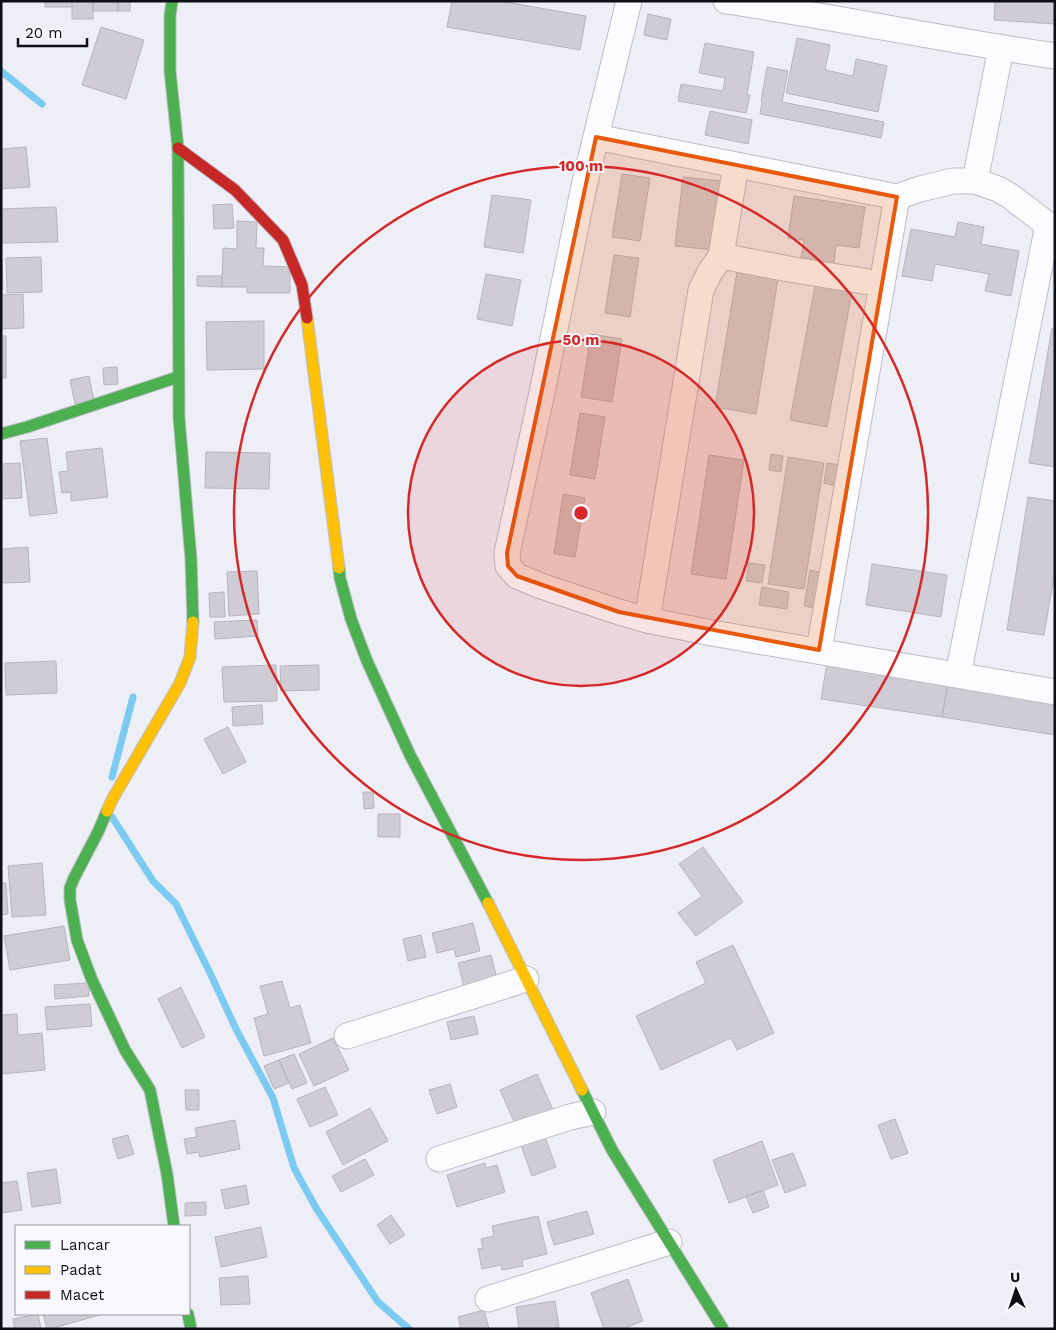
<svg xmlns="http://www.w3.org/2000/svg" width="1056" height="1330" viewBox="0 0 1056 1330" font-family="'Work Sans',sans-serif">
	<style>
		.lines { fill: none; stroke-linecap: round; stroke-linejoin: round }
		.stream { stroke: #7bcaf2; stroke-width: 7 }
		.building { fill: #d0ccd5; stroke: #b6b4bc }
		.street-casing { stroke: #bcbcc5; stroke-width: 27 }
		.fast-casing { stroke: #bcbcc5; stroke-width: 13 }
		.slow-casing { stroke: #bcbcc5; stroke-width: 13 }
		.jam-casing { stroke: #bcbcc5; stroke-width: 13 }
		.street { stroke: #fcfcfe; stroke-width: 25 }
		.fast { stroke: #4caf50; stroke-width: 11 }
		.slow { stroke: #ffc107; stroke-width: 11 }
		.jam { stroke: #c62828; stroke-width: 11 }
		.marked { fill: #e8590c; fill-opacity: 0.2; stroke: #e8590c; stroke-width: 4; stroke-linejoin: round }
		.ring { fill: none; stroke: #d62828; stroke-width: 2.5 }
		.centre { fill: #d62828; stroke: #f8f8fe; stroke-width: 2.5 }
		.ring-label { font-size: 15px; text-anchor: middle; font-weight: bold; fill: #d62828; stroke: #f8f8fe; stroke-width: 4; stroke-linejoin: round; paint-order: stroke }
	</style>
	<rect width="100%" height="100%" fill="#eeeef7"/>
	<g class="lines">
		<!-- stream -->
		<path class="stream" d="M1 71 42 104
			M112 777 133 697
			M112 817 153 881 176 904 210 973 236 1029 273 1098 294 1168 316 1208 378 1302 409 1329"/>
	</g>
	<!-- building -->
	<path class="building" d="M45 1H72V7H45Z
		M72 1H93V19H72Z
		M93 1H118V11H93Z
		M118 1H130V11H118Z
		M452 1H500L586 16 580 50 447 27Z
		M995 1H1055V24L994 20Z
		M648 14 671 19 667 40 644 35Z
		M101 27 144 40 126 99 82 85Z
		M797 38 830 45 825 70 853 76 856 59 887 66 878 112 786 93Z
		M705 43 754 52 747 95H750L746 113 678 101 681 84 723 91 725 78 699 73Z
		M767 67 788 71 782 102 884 122 881 138 760 114 762 102 761 101Z
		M710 111 752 120 748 144 705 135Z
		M26 147 30 187 1 189V149Z
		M622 174 650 178 640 241 612 237Z
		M683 177 722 181 714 250 675 246Z
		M492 195 531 200 523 253 484 247Z
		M794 196 865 207 859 248 836 245 834 263 801 258 804 240 788 238Z
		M232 204 234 228 214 229 213 205Z
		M56 207 58 242 1 243V209Z
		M237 221 257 222 256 248H264L263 266 290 267V293H247V287H222L223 248 237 249Z
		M958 222 984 227 981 244 1019 251 1011 296 985 291 989 274 935 264 932 281 902 276 911 229 955 237Z
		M614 255 639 258 630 317 605 313Z
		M41 257 42 292 7 293 6 258Z
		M1 258H2L3 290H1Z
		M737 272 778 279 756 414 715 407Z
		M486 274 521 280 512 326 477 319Z
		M197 276H222V287L197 286Z
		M815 286 852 292 827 427 790 420Z
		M23 294 24 328 1 329V295Z
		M264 321V369L207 370 206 322Z
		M1052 328 1055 329V467L1029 463Z
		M591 334 622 339 612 402 581 397Z
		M1 336H6V378H1Z
		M117 367 118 384 104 385 103 368Z
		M89 376 94 400 75 404 70 380Z
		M580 413 605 417 595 479 570 475Z
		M47 438 57 513 30 516 20 441Z
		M102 448 108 497 71 501V492L62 493 59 472 68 471 66 452Z
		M206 452 270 453 269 489 205 488Z
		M771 454 783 456 781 472 769 470Z
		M709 455 744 460 726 579 691 574Z
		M788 457 824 463 804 589 768 584Z
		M20 463 22 498 1 499V464Z
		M827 463 840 465 836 486 824 483Z
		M563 494 585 498 575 557 554 554Z
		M1028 497 1055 501V570L1044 635 1007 630Z
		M28 547 30 582 1 583V549Z
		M749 563 765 565 762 583 746 581Z
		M872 564 947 575 941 617 866 605Z
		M810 570 825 573 819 609 804 606Z
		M257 571 259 614 229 616 227 572Z
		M762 587 789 592 787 609 759 605Z
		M224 592 225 617H210L209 593Z
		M257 620 258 636 215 639 214 622Z
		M56 661 57 693 6 695 5 663Z
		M827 663 948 682 942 717 821 699Z
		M276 665 277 701 224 702 222 667Z
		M319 665V690L281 691 280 666Z
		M948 682 1055 698V735L942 717Z
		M262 705 263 724 233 726 232 707Z
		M228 727 246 762 223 774 204 739Z
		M363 792H373L374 808 364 809Z
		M378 814H400V837H378Z
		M703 847 743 902 696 936 678 913 702 896 679 864Z
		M42 863 46 915 12 917 8 866Z
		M1 883H6L8 914 1 915Z
		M473 923 480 951 456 957 454 949 437 953 432 933Z
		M64 926 70 960 10 970 4 936Z
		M421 935 426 957 408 961 403 939Z
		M733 945 774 1033 737 1050 731 1038 661 1070 636 1016 706 983 696 962Z
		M491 955 497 979 464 987 458 963Z
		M282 981 290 1008 300 1005 311 1043 264 1056 254 1018 268 1014 260 986Z
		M88 983 89 996 55 999 54 985Z
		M181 987 205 1037 182 1048 158 999Z
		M90 1004 92 1026 47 1030 45 1007Z
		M17 1014 18 1035 42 1033 45 1070 1 1074V1015Z
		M474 1016 478 1034 451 1040 447 1022Z
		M333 1038 349 1070 314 1086 299 1054Z
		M294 1054 307 1083 292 1089 279 1060Z
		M279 1060 289 1083 274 1089 264 1066Z
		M537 1074 553 1110 516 1126 500 1090Z
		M450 1084 457 1107 437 1114 429 1090Z
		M325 1087 338 1115 310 1127 297 1099Z
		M185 1090H199V1110H186Z
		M370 1108 388 1141 343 1165 326 1132Z
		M895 1119 908 1153 891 1159 878 1125Z
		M235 1120 240 1149 200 1157 199 1152 187 1154 184 1139 197 1137 195 1128Z
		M128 1135 134 1154 118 1159 112 1139Z
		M545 1137 556 1167 532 1176 521 1145Z
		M762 1141 778 1185 729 1203 713 1160Z
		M793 1153 806 1185 785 1193 772 1160Z
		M365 1159 374 1175 341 1192 332 1176Z
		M485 1163 486 1168 497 1165 505 1192 457 1207 447 1175Z
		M56 1169 61 1203 32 1207 27 1173Z
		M17 1181 22 1210 1 1213V1183Z
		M246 1185 249 1204 225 1209 221 1190Z
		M763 1190 769 1207 753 1213 746 1196Z
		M206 1202V1215L185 1216V1203Z
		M587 1211 594 1234 554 1245 547 1222Z
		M391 1215 405 1235 390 1244 377 1225Z
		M538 1216 547 1254 522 1260 523 1266 502 1270 501 1265 482 1269 478 1249 483 1248 481 1239 494 1236 492 1226Z
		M261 1227 267 1257 221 1267 215 1237Z
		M248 1276 250 1304 221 1305 219 1278Z
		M628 1279 643 1321 622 1329H604L591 1293Z
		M555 1301 559 1327 550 1329H519L516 1307Z
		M484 1310 489 1329H461L458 1317Z
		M38 1314 41 1329H15L13 1319Z
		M43 1314H103L50 1329H47Z"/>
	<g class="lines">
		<!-- street casing -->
		<g class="street-casing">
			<path id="street" d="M629 1 584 186 543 388 507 553 508 566 517 576 541 586 619 612 647 620 712 633 1055 692
				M726 1C836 17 945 40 1055 56
				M596 137 897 197 920 189 953 181H975L1001 48
				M721 256 794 270 882 284
				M647 620 701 290 710 272 721 256 736 165
				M819 650 897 197
				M958 675 1048 225 1010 196 998 189 975 181
				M347 1036 526 979
				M439 1159 570 1117 593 1112
				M488 1299 669 1242"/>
		</g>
		<!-- fast casing -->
		<g class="fast-casing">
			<path id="fast" d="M172 1 170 16V71L178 148 179 418 191 559 193 622
				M1 434 27 427 178 377
				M339 568 340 578 351 619 367 661 410 755 488 903
				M107 811 98 832 74 878 70 888V900L77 940 92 980 125 1050 150 1090 167 1174 174 1226
				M582 1090 612 1150 723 1329
				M188 1314 191 1329"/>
		</g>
		<!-- slow casing -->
		<g class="slow-casing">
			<path id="slow" d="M307 318 339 568
				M107 811 113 798 180 683 190 657 193 622
				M488 903 582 1090"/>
		</g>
		<!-- jam casing -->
		<g class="jam-casing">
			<path id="jam" d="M178 148 235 190 283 240 302 285 307 318"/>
		</g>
		<!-- street -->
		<use href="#street" class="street"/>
		<!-- fast -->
		<use href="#fast" class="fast"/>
		<!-- slow -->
		<use href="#slow" class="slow"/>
		<!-- jam -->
		<use href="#jam" class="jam"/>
	</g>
	<!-- marked area -->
	<path class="marked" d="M596 137 897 197 819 650 619 612 517 576 508 566 507 553Z"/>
	<!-- distance rings -->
	<circle cx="581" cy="513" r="173" fill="#d62828" fill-opacity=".12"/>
	<g class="ring">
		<circle cx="581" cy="513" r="173"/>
		<circle cx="581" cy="513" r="347"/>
	</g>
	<circle cx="581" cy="513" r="8" class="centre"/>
	<g class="ring-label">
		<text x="581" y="171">100 m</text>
		<text x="581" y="345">50 m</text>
	</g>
	<!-- border -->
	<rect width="1056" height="1330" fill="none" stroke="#0e0e17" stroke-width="5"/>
	<!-- legend -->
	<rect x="15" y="1225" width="175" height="90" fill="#f8f8fe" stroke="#9a9aa2"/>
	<rect x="25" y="1241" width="25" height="8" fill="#4caf50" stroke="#9a9aa2"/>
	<text x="60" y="1250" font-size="15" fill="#0e0e17">Lancar</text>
	<rect x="25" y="1266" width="25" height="8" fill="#ffc107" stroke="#9a9aa2"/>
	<text x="60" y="1275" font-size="15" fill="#0e0e17">Padat</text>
	<rect x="25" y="1291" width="25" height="8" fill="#c62828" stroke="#9a9aa2"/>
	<text x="60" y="1300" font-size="15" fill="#0e0e17">Macet</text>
	<!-- north arrow -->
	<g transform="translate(1016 1290) rotate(357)" stroke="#f8f8fe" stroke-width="4" paint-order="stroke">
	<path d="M0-4L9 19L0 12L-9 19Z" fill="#0e0e17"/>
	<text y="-8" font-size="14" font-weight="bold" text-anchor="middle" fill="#0e0e17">U</text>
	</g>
	<!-- scale -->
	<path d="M18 38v8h69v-8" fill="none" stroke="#0e0e17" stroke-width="2.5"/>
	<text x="25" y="38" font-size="15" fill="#0e0e17" stroke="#f8f8fe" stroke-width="4" paint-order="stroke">20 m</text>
</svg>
